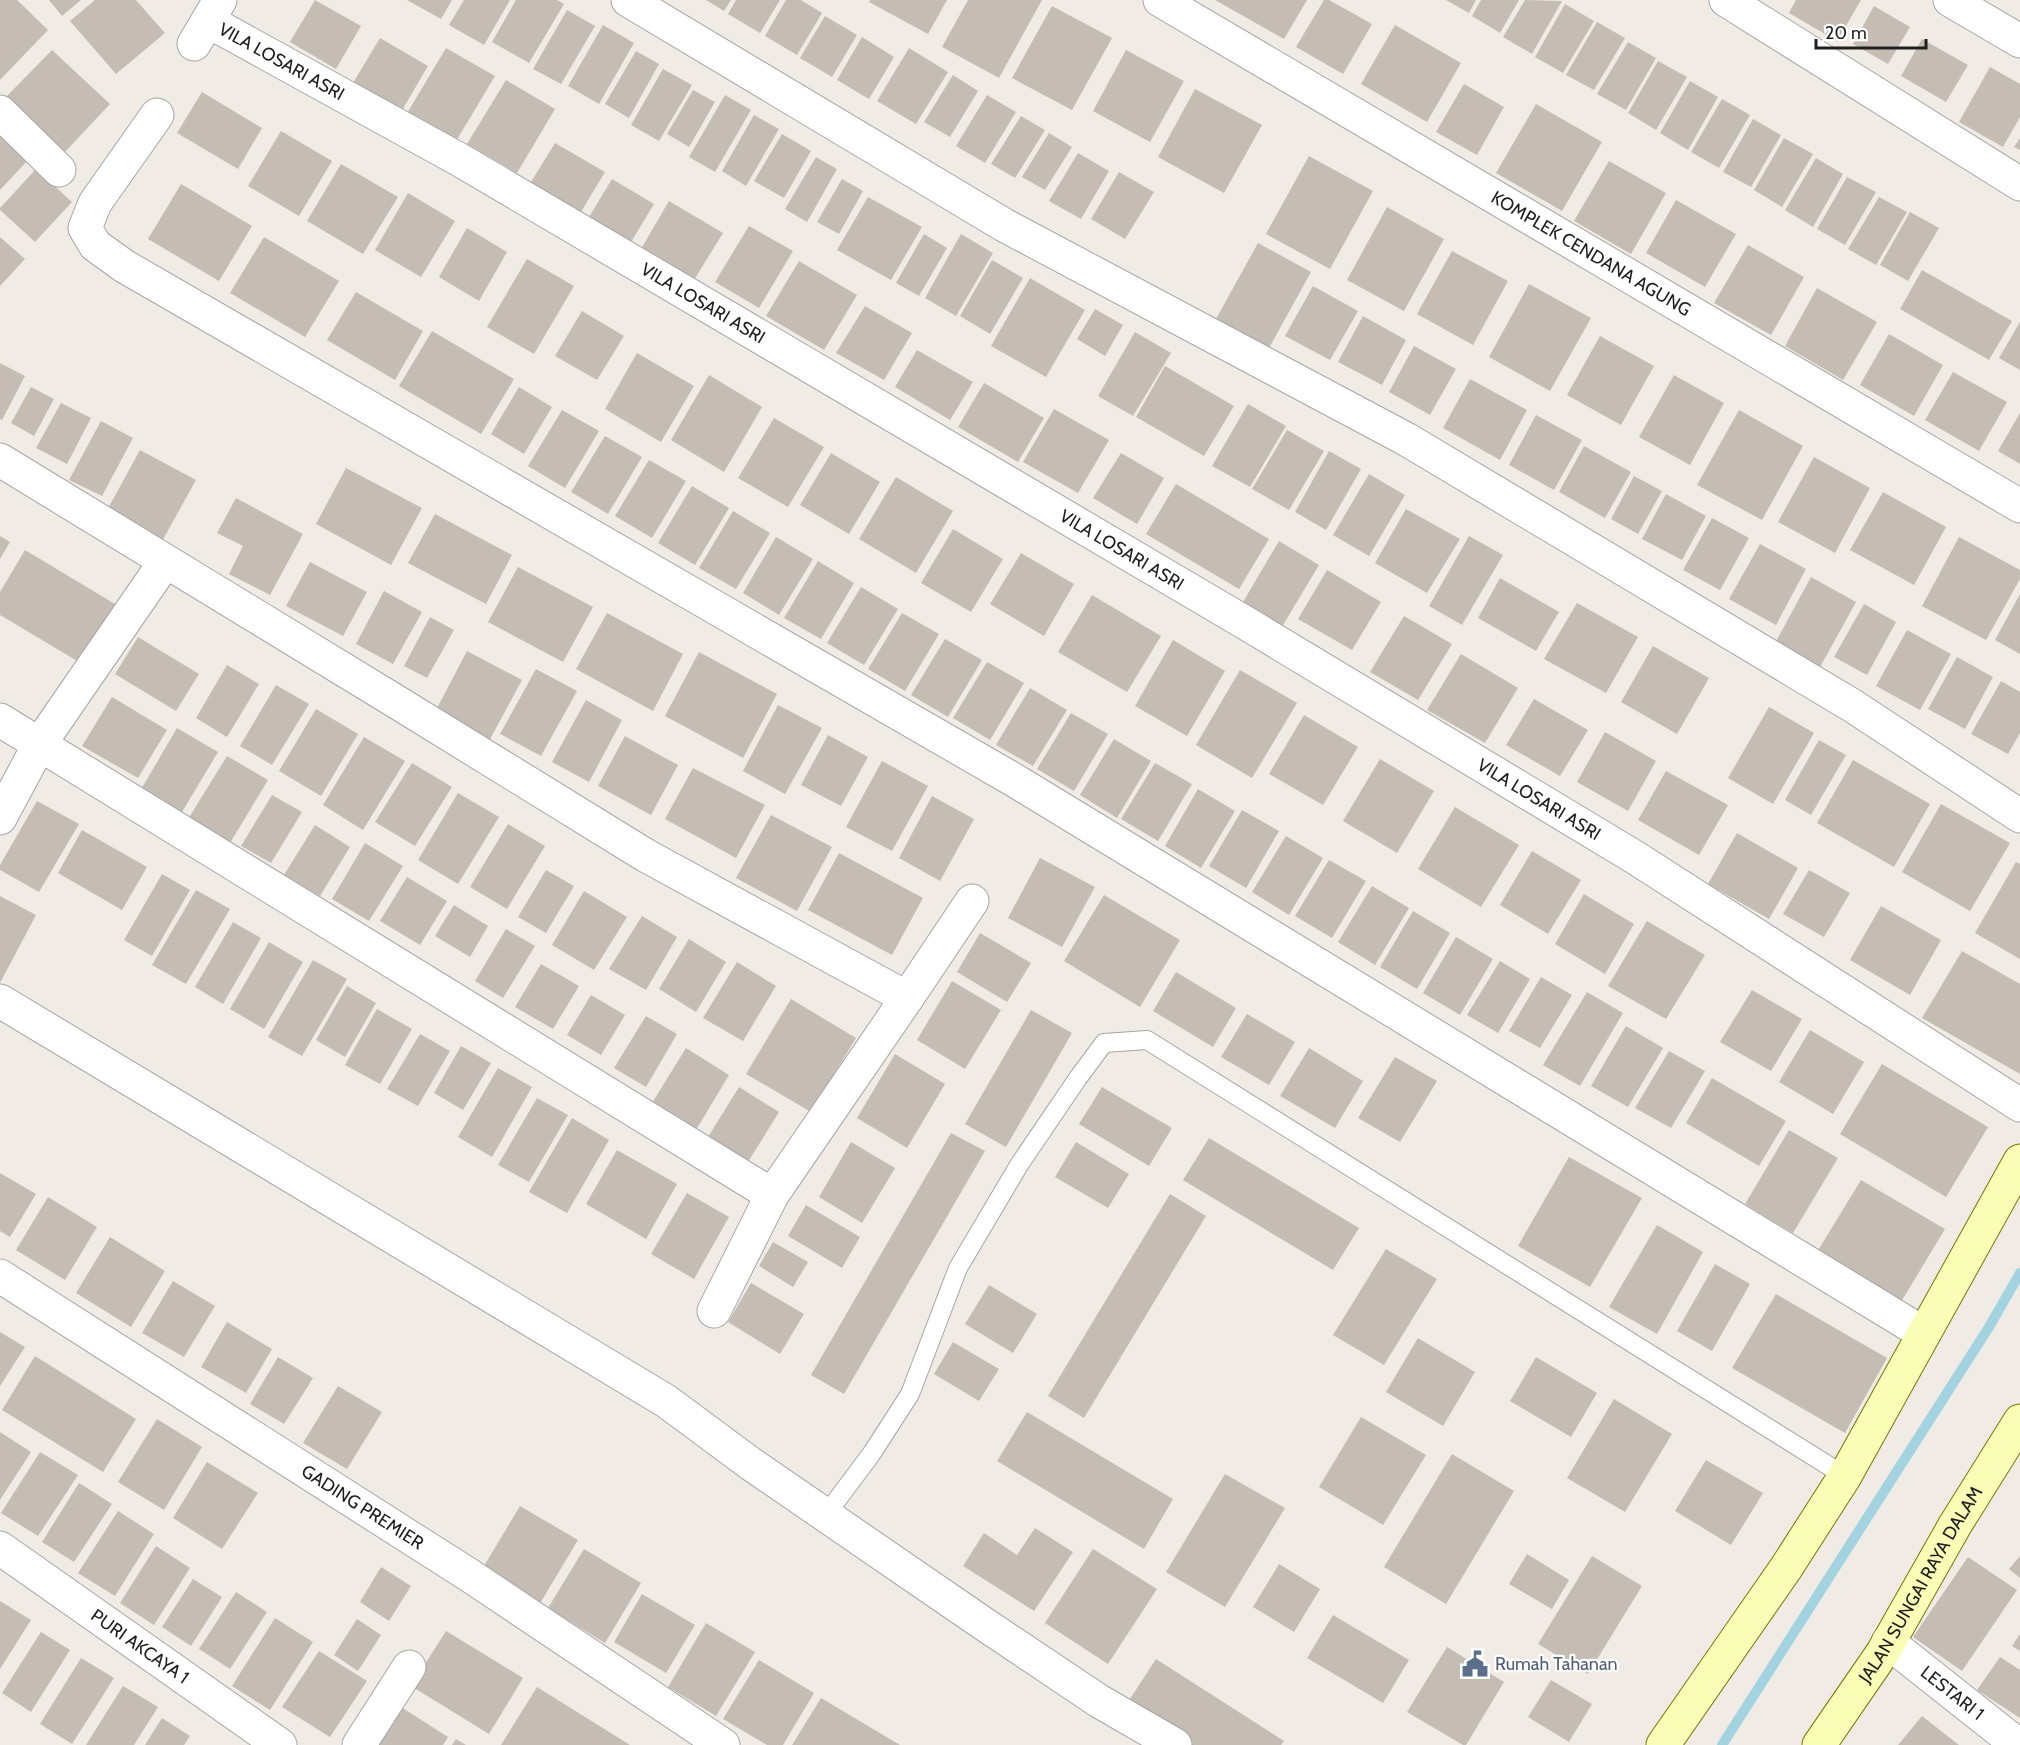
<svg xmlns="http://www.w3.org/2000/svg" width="2020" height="1745" viewBox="0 0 2020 1745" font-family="Cabin,sans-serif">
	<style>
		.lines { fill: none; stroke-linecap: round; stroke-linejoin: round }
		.stream { stroke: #a3d3e0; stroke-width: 10 }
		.building { fill: #c5bcb4 }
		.lane-casing { stroke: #a6a6a6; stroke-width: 20 }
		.street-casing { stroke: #a6a6a6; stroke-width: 35 }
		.secondary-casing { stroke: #6f7c00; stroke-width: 35 }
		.lane { stroke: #fff; stroke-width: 18 }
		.street { stroke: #fff; stroke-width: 33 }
		.secondary { stroke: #fafdb6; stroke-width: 33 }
		.labels { text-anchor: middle; stroke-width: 4.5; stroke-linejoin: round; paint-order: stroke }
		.street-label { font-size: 18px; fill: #1f1f1f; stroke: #fff }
		.service-label { font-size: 18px; fill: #4e5e75; stroke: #fff; text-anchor: start }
	</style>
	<rect width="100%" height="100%" fill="#f0ece5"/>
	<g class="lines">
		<!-- stream -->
		<path class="stream" d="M1722 1745 1989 1327 2020 1273"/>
	</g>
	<!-- building -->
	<path class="building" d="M0 0H17L48 30 0 80Z
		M49 0H81L62 16Z
		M95 0H136L165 33 116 74 70 21Z
		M315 0 361 26 336 69 290 42Z
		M407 0H452L441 19Z
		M464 0H510L484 45 449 25Z
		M516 0H557L564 4 529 63 492 42Z
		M706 0H731L724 11Z
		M736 0H780L760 33 728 14Z
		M786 0H801L822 13 797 55 765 36Z
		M870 0H947L928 34 869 2Z
		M968 0H1042L999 78 942 47Z
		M1215 0H1307L1284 39Z
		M1324 0H1329L1372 24 1343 74 1296 47Z
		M1446 0H1476L1469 13Z
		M1481 0H1519L1500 33 1472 16Z
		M1525 0 1562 1 1532 54 1503 37Z
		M1796 0H1861L1837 41 1789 13Z
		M1565 4 1594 21 1563 73 1535 57Z
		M1052 6 1112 38 1072 110 1012 78Z
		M1874 6 1910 27 1888 64 1853 44Z
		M567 10 595 26 561 84 533 69Z
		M825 16 857 35 832 77 800 58Z
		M1597 22 1625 38 1594 90 1566 75Z
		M603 25 634 43 599 104 568 86Z
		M1395 25 1461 63 1427 122 1361 84Z
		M862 37 894 57 869 99 837 80Z
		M380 38 428 66 401 112 353 83Z
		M1922 39 1968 65 1946 102 1901 76Z
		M1628 42 1656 58 1626 110 1597 94Z
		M446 48 495 76 455 143 406 115Z
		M909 48 948 72 916 124 877 101Z
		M52 50 110 104 64 153 5 98Z
		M1126 50 1184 81 1150 142 1093 111Z
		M636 51 659 64 629 118 605 104Z
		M1658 61 1687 77 1656 130 1628 113Z
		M1990 67 2020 84V117L2003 147 1959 122Z
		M663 69 692 85 659 141 631 125Z
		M953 75 978 91 950 137 924 122Z
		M506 80 555 109 517 173 467 144Z
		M1690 81 1718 97 1688 150 1660 133Z
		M1464 84 1504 107 1477 155 1436 132Z
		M1195 89 1262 125 1224 193 1158 157Z
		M693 90 715 102 689 147 667 134Z
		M202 92 262 128 238 169 177 133Z
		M725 95 751 110 715 172 689 157Z
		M987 95 1016 112 985 163 956 146Z
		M1722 99 1750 115 1719 168 1691 152Z
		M1536 104 1602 142 1562 211 1496 173Z
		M754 115 779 129 746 186 722 171Z
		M1021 116 1045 130 1015 178 991 164Z
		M1753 119 1781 135 1751 187 1723 172Z
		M0 131 30 158 0 190Z
		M281 131 332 161 299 216 248 186Z
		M1049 133 1072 147 1045 190 1022 177Z
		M782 134 811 151 784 198 754 181Z
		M1784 138 1813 154 1782 207 1754 190Z
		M2020 138V150L2014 147Z
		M555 143 605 172 578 217 528 187Z
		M1078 153 1109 171 1081 219 1049 201Z
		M1309 156 1373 191 1330 269 1266 234Z
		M816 157 837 169 807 222 785 209Z
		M1816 158 1843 174 1813 227 1785 210Z
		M1609 161 1666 193 1631 254 1574 221Z
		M341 164 398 197 363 254 307 221Z
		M36 169 72 202 35 242 0 210V208Z
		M1119 172 1154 192 1125 239 1091 219Z
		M1847 177 1876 192 1845 245 1817 229Z
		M612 179 654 204 631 242 589 217Z
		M842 179 863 191 839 234 817 222Z
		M181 184 252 226 219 281 148 239Z
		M408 193 455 221 421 277 375 250Z
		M868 197 922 227 891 280 837 250Z
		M1879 197 1907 212 1876 265 1848 249Z
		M1676 200 1736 234 1705 287 1646 253Z
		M669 201 723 233 694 280 641 249Z
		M1387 207 1444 239 1404 311 1347 280Z
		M1910 212 1939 228 1908 281 1880 265Z
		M749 226 793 251 759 308 715 282Z
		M467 228 507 252 479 301 439 277Z
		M924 234 947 248 919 296 896 283Z
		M961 234 993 253 956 316 925 298Z
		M0 237 25 259 0 286Z
		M264 237 339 281 305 337 230 293Z
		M1258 243 1311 272 1269 348 1216 319Z
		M1748 245 1804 277 1771 335 1714 303Z
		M1452 251 1508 281 1473 345 1417 314Z
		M527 259 574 286 534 354 487 327Z
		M992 260 1023 278 990 334 960 316Z
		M799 261 857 295 824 350 766 316Z
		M1922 270 2012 321 1989 360 1900 309Z
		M1030 278 1085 310 1046 377 991 346Z
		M1529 284 1591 318 1550 391 1489 357Z
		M1313 286 1358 311 1330 360 1285 336Z
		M1817 288 1877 322 1843 380 1785 346Z
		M356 292 423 331 395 380 327 340Z
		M865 306 912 333 884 380 836 353Z
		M1095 309 1123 325 1105 356 1077 339Z
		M582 311 624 336 597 380 555 356Z
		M1363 316 1406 340 1382 385 1338 362Z
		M2020 322V370L1999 358Z
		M432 331 514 379 481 434 399 386Z
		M1135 332 1171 353 1133 416 1098 396Z
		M1889 334 1943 365 1914 416 1860 385Z
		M1600 336 1654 366 1621 425 1567 395Z
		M1414 346 1456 369 1430 415 1389 392Z
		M917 350 973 382 950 420 895 387Z
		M637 353 694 386 661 442 605 409Z
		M0 363 25 376 2 420 0 419Z
		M1165 366 1234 406 1204 456 1136 417Z
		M1953 372 2007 402 1979 451 1925 420Z
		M709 375 762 407 724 472 671 440Z
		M1674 375 1724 403 1690 465 1639 437Z
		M1470 379 1527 410 1500 460 1443 428Z
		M984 383 1044 418 1018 462 958 427Z
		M31 387 54 399 34 436 11 423Z
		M519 387 552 407 524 454 491 434Z
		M61 403 91 418 67 464 36 448Z
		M1248 404 1286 426 1250 487 1212 466Z
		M1054 409 1109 440 1078 493 1023 462Z
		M562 410 599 431 565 488 528 466Z
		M1739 410 1803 446 1762 520 1697 485Z
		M2020 413V464L1998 451Z
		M1536 415 1582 440 1554 490 1509 465Z
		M774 418 824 447 788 507 738 478Z
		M101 421 133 438 102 496 69 480Z
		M1287 430 1324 451 1289 510 1252 489Z
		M605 436 642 457 608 514 571 492Z
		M1584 446 1631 472 1605 518 1559 492Z
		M140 450 196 480 161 543 105 514Z
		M1329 451 1361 469 1326 530 1295 512Z
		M831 453 880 482 849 534 800 505Z
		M1121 453 1164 478 1137 524 1093 498Z
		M1814 457 1870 488 1835 553 1778 522Z
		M649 460 686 481 652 538 615 516Z
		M346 468 422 508 391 565 316 524Z
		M1369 474 1405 495 1369 556 1333 535Z
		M1634 476 1662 491 1638 534 1611 519Z
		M896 477 953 511 916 573 859 539Z
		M1176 484 1269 539 1239 589 1146 534Z
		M692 486 729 508 695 565 658 543Z
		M1883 492 1946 527 1914 585 1850 550Z
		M1666 494 1706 516 1682 560 1642 539Z
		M236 498 303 534 270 595 229 574 243 546 217 533Z
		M1406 509 1460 539 1427 593 1375 563Z
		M733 511 770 533 736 589 699 568Z
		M435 514 512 555 486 604 408 563Z
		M1712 518 1749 538 1720 590 1683 570Z
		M953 529 1003 559 971 612 921 583Z
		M0 536 10 542 0 559Z
		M1469 536 1503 555 1462 625 1429 606Z
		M776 537 813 559 779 615 743 593Z
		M1959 537 2020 570V579L1986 640 1922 606Z
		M1279 541 1319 565 1280 630 1240 607Z
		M1760 544 1806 569 1776 625 1729 599Z
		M25 550 125 610 89 668 0 615V592Z
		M1021 553 1074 584 1044 636 990 604Z
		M818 561 854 583 821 639 784 618Z
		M310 562 367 592 343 636 286 606Z
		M518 567 593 607 563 662 488 622Z
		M1327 570 1381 602 1352 650 1298 619Z
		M1811 577 1856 602 1819 669 1774 645Z
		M1500 578 1559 612 1536 651 1478 618Z
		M861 587 898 609 864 665 827 643Z
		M384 591 422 612 393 664 356 644Z
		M2020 594V654L1995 640Z
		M1092 595 1161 636 1127 692 1058 652Z
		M1577 603 1638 637 1606 693 1544 659Z
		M1864 604 1896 622 1867 675 1834 657Z
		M607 613 683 654 653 711 576 669Z
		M902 613 939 634 905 691 868 669Z
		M1404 616 1452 644 1418 700 1370 672Z
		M430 617 454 630 427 678 404 666Z
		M1907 630 1951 654 1920 710 1876 686Z
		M138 637 199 674 176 711 115 674Z
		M945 639 982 660 948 717 911 695Z
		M1173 640 1225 671 1187 736 1135 706Z
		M1653 646 1709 678 1677 734 1621 702Z
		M467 651 522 680 489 741 435 712Z
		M699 652 777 694 743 758 665 716Z
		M1461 654 1518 688 1485 743 1427 710Z
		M1957 657 1993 677 1965 729 1928 709Z
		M987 662 1024 683 990 740 953 718Z
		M227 665 259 684 227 737 196 718Z
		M536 669 577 691 541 756 500 734Z
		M1240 670 1297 703 1252 778 1196 745Z
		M2001 681 2020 692V733L2008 754 1971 734Z
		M276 685 309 704 272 765 240 746Z
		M1030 688 1067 710 1033 766 996 745Z
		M112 697 167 730 138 778 82 746Z
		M1534 699 1588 730 1560 776 1506 745Z
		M586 700 622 720 589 782 552 762Z
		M778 705 822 728 785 794 743 771Z
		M1769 707 1814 733 1773 804 1728 778Z
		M316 709 358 734 321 796 279 771Z
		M1071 713 1108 734 1074 791 1037 769Z
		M1304 715 1358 747 1323 805 1269 774Z
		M177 728 218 752 176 822 136 798Z
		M1605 732 1656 761 1628 811 1577 782Z
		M828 735 868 757 841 806 801 785Z
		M625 736 678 765 651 815 598 786Z
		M364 737 405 761 363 830 323 805Z
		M1114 739 1151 761 1117 818 1080 795Z
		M1819 740 1846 755 1811 815 1785 800Z
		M227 756 268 780 227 848 185 824Z
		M1380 759 1434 791 1397 853 1343 821Z
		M1853 760 1930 804 1894 867 1817 823Z
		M882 761 928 786 892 851 846 827Z
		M412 763 452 787 415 846 375 822Z
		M1155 763 1192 784 1158 841 1121 819Z
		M693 768 765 805 736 858 665 819Z
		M1666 771 1728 805 1699 855 1638 820Z
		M1198 789 1235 811 1201 868 1165 846Z
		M458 793 499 817 458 884 418 860Z
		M272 795 302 812 271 863 241 846Z
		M932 796 974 819 940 881 899 858Z
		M37 801 79 824 39 892 0 870V865Z
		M1941 804 2010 843 1970 911 1902 872Z
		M1455 807 1519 845 1481 907 1418 869Z
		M1242 810 1279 831 1246 888 1209 866Z
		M771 815 832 847 797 911 736 878Z
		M508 824 545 846 507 909 470 887Z
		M315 825 350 847 320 896 284 875Z
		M82 830 147 867 122 910 58 873Z
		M1737 833 1798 868 1769 919 1708 884Z
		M1286 836 1323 858 1289 915 1252 892Z
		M365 843 403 866 369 921 332 899Z
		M1532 851 1581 880 1548 934 1500 905Z
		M839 853 923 898 892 955 808 910Z
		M1040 858 1095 887 1062 947 1008 918Z
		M1329 860 1366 881 1332 938 1295 916Z
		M2016 862 2020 864V959L1975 933Z
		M546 870 574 886 546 933 518 917Z
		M1809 870 1850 893 1824 937 1783 914Z
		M162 874 190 890 152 956 124 940Z
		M407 877 447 901 420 945 380 921Z
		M1372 886 1409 908 1375 965 1338 942Z
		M196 890 230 909 186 984 152 965Z
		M584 891 627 917 594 970 552 945Z
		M1584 894 1634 924 1605 974 1555 944Z
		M1104 895 1180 940 1140 1007 1064 961Z
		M0 896 36 915 0 983Z
		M454 905 488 926 470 957 435 936Z
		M1881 906 1941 940 1910 995 1850 960Z
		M1413 911 1450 933 1417 989 1380 967Z
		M642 916 677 937 646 990 609 969Z
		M1647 921 1705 955 1666 1019 1608 986Z
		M233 922 261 938 223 1004 195 987Z
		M506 929 535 946 503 998 475 981Z
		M980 933 1031 963 1007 1002 957 972Z
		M1456 937 1493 959 1460 1015 1423 993Z
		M689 939 726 962 696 1012 659 989Z
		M269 942 303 962 264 1029 230 1009Z
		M1962 951 2020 984V1074L1922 1018Z
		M313 960 347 979 302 1056 268 1037Z
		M1500 961 1530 979 1498 1033 1467 1015Z
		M737 962 776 986 743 1041 703 1018Z
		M541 964 579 986 553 1029 515 1007Z
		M1176 972 1236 1008 1213 1047 1153 1011Z
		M1541 977 1572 995 1540 1048 1509 1031Z
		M952 981 1001 1010 965 1069 917 1040Z
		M347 986 376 1003 345 1057 316 1040Z
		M1752 990 1802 1019 1771 1071 1720 1042Z
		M1587 992 1623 1013 1580 1086 1543 1065Z
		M591 995 625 1015 601 1055 567 1035Z
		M791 999 856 1038 811 1112 746 1074Z
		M377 1009 412 1029 380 1084 345 1065Z
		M1031 1010 1072 1033 1006 1147 965 1124Z
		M1247 1014 1295 1042 1269 1085 1221 1057Z
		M646 1016 677 1034 646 1087 614 1068Z
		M1626 1026 1663 1048 1628 1107 1591 1086Z
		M1810 1030 1864 1062 1833 1114 1779 1082Z
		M420 1034 450 1051 418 1106 387 1089Z
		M461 1046 491 1063 463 1110 434 1093Z
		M686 1048 729 1075 696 1130 652 1103Z
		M1309 1048 1363 1081 1335 1128 1280 1096Z
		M1669 1051 1705 1071 1671 1128 1635 1108Z
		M895 1054 945 1084 907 1148 857 1118Z
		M1395 1057 1437 1081 1400 1142 1358 1118Z
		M1882 1064 1988 1127 1946 1197 1840 1134Z
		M498 1068 532 1087 492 1157 458 1137Z
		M1712 1078 1786 1121 1759 1166 1686 1123Z
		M739 1087 779 1112 748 1162 708 1137Z
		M1102 1087 1172 1128 1149 1166 1079 1124Z
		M537 1098 568 1115 529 1182 498 1165Z
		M572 1118 609 1140 567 1213 529 1192Z
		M1789 1130 1838 1158 1793 1233 1745 1204Z
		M951 1133 985 1151 844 1394 811 1375Z
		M1209 1138 1359 1228 1333 1270 1183 1180Z
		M851 1142 895 1168 862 1223 819 1197Z
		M1076 1142 1129 1174 1108 1208 1055 1177Z
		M617 1150 677 1184 646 1239 586 1204Z
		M1569 1157 1642 1198 1590 1287 1518 1246Z
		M0 1173 36 1194 10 1237 0 1231Z
		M1861 1180 1945 1229 1901 1302 1817 1252Z
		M687 1193 729 1217 694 1279 651 1254Z
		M1170 1194 1206 1216 1084 1418 1048 1396Z
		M48 1197 97 1227 65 1280 16 1250Z
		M806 1205 860 1237 842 1268 788 1236Z
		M1657 1225 1703 1252 1657 1334 1609 1307Z
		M110 1237 165 1271 131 1327 76 1293Z
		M773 1242 808 1262 793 1287 759 1266Z
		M1386 1249 1437 1279 1384 1365 1333 1335Z
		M1715 1264 1750 1284 1712 1351 1677 1331Z
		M173 1281 215 1306 184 1357 142 1333Z
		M751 1283 804 1314 780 1354 728 1322Z
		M989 1285 1037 1314 1013 1353 965 1324Z
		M1776 1294 1887 1358 1845 1433 1732 1368Z
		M227 1322 272 1349 246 1393 201 1367Z
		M0 1332 25 1347 0 1386Z
		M1418 1338 1475 1372 1443 1426 1386 1392Z
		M953 1342 999 1369 979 1401 934 1374Z
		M35 1356 136 1419 103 1472 2 1410Z
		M278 1357 313 1378 284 1424 250 1404Z
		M1536 1357 1597 1393 1571 1437 1510 1401Z
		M338 1386 382 1412 347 1469 303 1443Z
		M1614 1399 1672 1434 1625 1512 1567 1478Z
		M1027 1412 1173 1499 1144 1549 997 1461Z
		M1361 1417 1426 1455 1383 1525 1319 1487Z
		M157 1419 202 1447 164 1510 118 1482Z
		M0 1432 31 1452 0 1500Z
		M40 1452 78 1475 38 1536 1 1513Z
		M1452 1454 1514 1491 1446 1604 1384 1567Z
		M1706 1460 1763 1493 1731 1545 1675 1511Z
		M207 1462 258 1493 222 1549 173 1518Z
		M1225 1474 1285 1508 1225 1607 1166 1572Z
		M79 1483 112 1504 74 1562 42 1542Z
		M520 1506 578 1540 539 1605 481 1571Z
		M118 1511 154 1534 115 1596 78 1573Z
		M1035 1528 1073 1552 1034 1611 963 1566 984 1533 1017 1555Z
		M156 1546 190 1568 154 1625 120 1603Z
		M584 1549 641 1583 605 1643 548 1608Z
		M1093 1549 1157 1589 1108 1664 1045 1623Z
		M1527 1554 1569 1580 1552 1609 1509 1584Z
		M1592 1556 1642 1586 1588 1674 1538 1644Z
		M2020 1556V1578L2009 1569Z
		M1968 1557 2017 1590 1962 1671 1913 1637Z
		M1279 1564 1320 1589 1294 1632 1253 1607Z
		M381 1567 411 1586 389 1621 360 1602Z
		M193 1579 222 1597 191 1646 162 1627Z
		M236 1592 267 1612 230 1669 199 1649Z
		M642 1594 695 1625 666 1673 614 1642Z
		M0 1601 31 1620 0 1669Z
		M1333 1615 1409 1660 1383 1703 1307 1658Z
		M275 1618 313 1642 270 1710 232 1686Z
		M357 1619 381 1635 358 1671 334 1655Z
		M706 1623 755 1652 716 1716 668 1687Z
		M446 1631 523 1678 489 1734 411 1686Z
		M41 1632 70 1650 31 1712 2 1693Z
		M2020 1634V1651L2012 1646Z
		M1447 1647 1504 1682 1466 1745H1463L1407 1712Z
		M319 1651 367 1681 330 1737 282 1707Z
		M2000 1657 2020 1670V1718L1977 1690Z
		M81 1658 114 1678 72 1744 40 1724Z
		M1156 1659 1284 1741 1281 1745H1189L1126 1705Z
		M759 1660 814 1693 783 1745H767L723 1719Z
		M1551 1680 1592 1704 1569 1742 1528 1717Z
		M123 1686 158 1707 134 1745H86Z
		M537 1687 630 1745H501Z
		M821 1698 900 1745H792Z
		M401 1707 448 1737 443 1745H377Z
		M1922 1716 1959 1745H1898Z
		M162 1718 190 1736 184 1745H145Z
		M456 1739 466 1745H452Z"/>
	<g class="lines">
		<!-- lane casing -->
		<g class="lane-casing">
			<path id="lane" d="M825 1516 872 1453 910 1394 958 1268 1019 1165 1078 1078 1104 1043 1147 1040 1845 1476"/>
		</g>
		<!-- street casing -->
		<g class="street-casing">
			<g id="street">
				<path d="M628 0 1004 225 1406 439 1853 706 2020 816"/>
				<path id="s1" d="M1160 0 2020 506"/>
				<path d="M1726 0 2020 184"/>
				<path d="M1950 0 2020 41"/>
				<path id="s2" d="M208 21 460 160 1244 622 1636 858 2020 1105"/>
				<path d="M194 44 220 0"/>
				<path d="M0 112 59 170"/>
				<path d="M157 115 95 203 85 228 95 245 124 266 1014 780 1923 1333"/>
				<path d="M0 460 400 704 645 855 907 998 772 1195 0 720"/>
				<path d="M0 818 39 745 165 562"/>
				<path d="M907 998 972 901"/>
				<path d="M0 1001 666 1401 751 1464 984 1624 1099 1701 1175 1745"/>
				<path id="s3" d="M0 1276 469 1575 723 1745"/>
				<path d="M714 1311 772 1195"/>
				<path id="s4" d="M0 1548 280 1745"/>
				<path id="s5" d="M1888 1642 2018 1745"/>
				<path d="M359 1745 409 1667"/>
			</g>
		</g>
		<!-- secondary casing -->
		<g class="secondary-casing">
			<g id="secondary">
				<path d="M1663 1745 1786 1568 1845 1476 2020 1161"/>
				<path id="s6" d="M1819 1745 1883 1652 1955 1525 2020 1421"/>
			</g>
		</g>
		<!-- lane -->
		<use href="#lane" class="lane"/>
		<!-- street -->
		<use href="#street" class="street"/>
		<!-- secondary -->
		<use href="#secondary" class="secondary"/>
	</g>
	<!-- icons -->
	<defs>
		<g id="civic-bare" transform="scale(2.07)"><path d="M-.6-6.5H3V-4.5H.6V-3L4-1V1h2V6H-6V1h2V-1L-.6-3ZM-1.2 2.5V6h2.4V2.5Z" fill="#5c6f8a" stroke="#fff" stroke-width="2.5" paint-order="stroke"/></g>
	</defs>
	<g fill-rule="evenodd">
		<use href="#civic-bare" x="1475" y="1664"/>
	</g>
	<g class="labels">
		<!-- street labels -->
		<g class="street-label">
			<text dy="6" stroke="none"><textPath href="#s2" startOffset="84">VILA LOSARI ASRI</textPath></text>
			<text dy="6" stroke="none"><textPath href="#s1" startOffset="500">KOMPLEK CENDANA AGUNG</textPath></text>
			<text dy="6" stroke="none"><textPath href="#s2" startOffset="570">VILA LOSARI ASRI</textPath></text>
			<text dy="6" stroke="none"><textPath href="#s2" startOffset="1056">VILA LOSARI ASRI</textPath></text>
			<text dy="6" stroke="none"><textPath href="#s2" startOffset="1542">VILA LOSARI ASRI</textPath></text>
			<text dy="6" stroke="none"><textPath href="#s3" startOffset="430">GADING PREMIER</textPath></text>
			<text dy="6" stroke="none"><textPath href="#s6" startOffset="190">JALAN SUNGAI RAYA DALAM</textPath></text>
			<text dy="6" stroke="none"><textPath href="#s4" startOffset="171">PURI AKCAYA 1</textPath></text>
			<text dy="6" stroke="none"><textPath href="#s5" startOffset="82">LESTARI 1</textPath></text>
		</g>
		<!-- service labels -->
		<g class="service-label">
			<text x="1495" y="1670">Rumah Tahanan</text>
		</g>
	</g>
	<!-- scale -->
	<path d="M1816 39v9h110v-9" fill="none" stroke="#1f1f1f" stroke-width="3"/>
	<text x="1825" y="39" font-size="18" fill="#1f1f1f" stroke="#ffffff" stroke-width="4.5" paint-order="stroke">20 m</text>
</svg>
